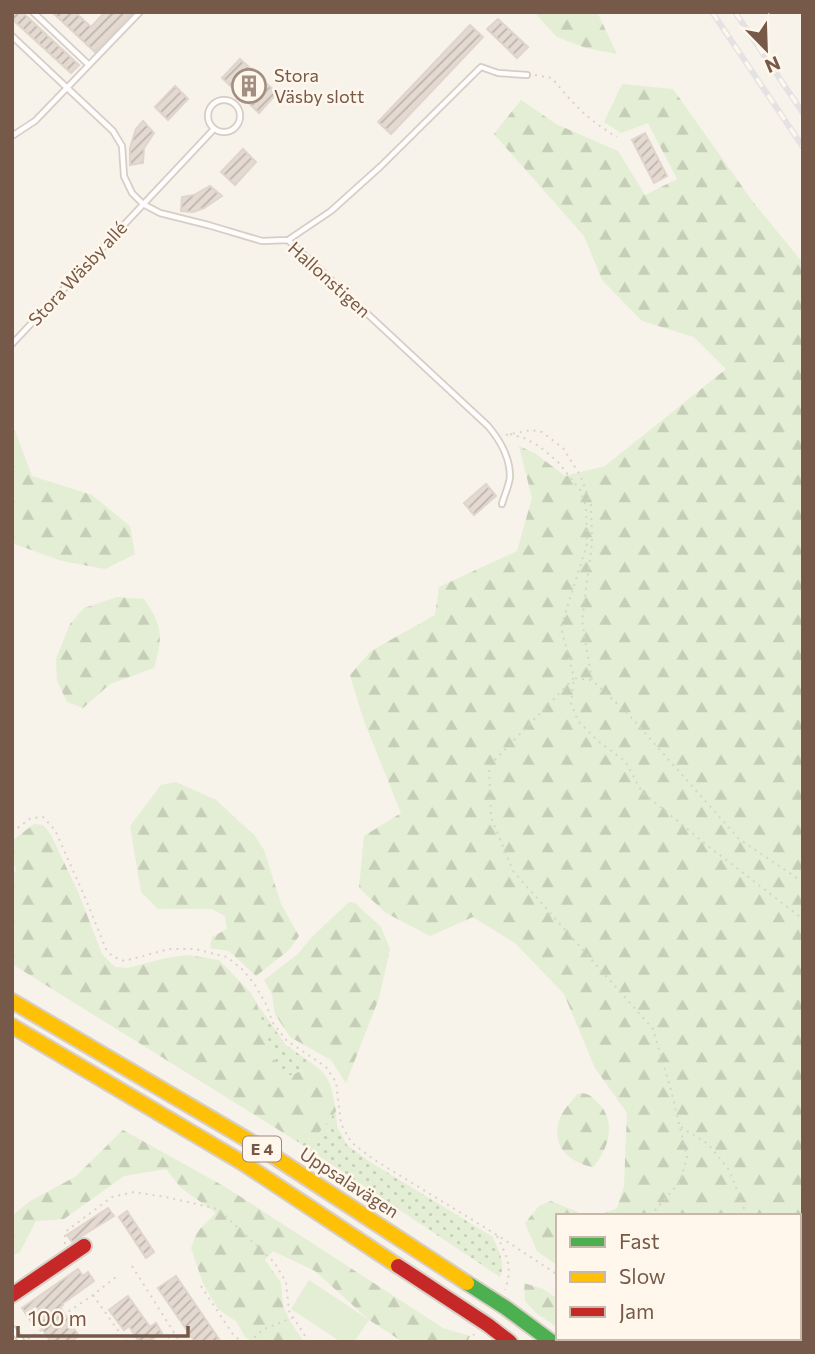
<svg xmlns="http://www.w3.org/2000/svg" width="815" height="1354" viewBox="0 0 815 1354" font-family="Commissioner,sans-serif">
	<style>
		.grass { fill: url(#grass-dots) }
		.forest { fill: url(#forest-firs) }
		.pitch { fill: #e3eed4 }
		.building { fill: url(#building-hatch); stroke: #e0d5cc; stroke-width: 2 }
		.lines { fill: none; stroke-linecap: round; stroke-linejoin: round }
		.lane-casing { stroke: #d6cec6; stroke-width: 8 }
		.fast-casing { stroke: #d7cec6; stroke-width: 18 }
		.slow-casing { stroke: #d7cec6; stroke-width: 18 }
		.jam-casing { stroke: #d7cec6; stroke-width: 18 }
		.path { stroke: #dad2cd; stroke-width: 2; stroke-dasharray: 2 5; stroke-linecap: butt }
		.lane { stroke: #fefdfc; stroke-width: 4.5 }
		.fast { stroke: #4caf50; stroke-width: 14 }
		.slow { stroke: #ffc107; stroke-width: 14 }
		.jam { stroke: #c62828; stroke-width: 14 }
		.rail-casing { stroke: #e5e2e5; stroke-width: 6 }
		.rail { stroke: #fff7eb; stroke-width: 3.5; stroke-dasharray: 10; stroke-linecap: butt }
		.labels { text-anchor: middle; stroke-width: 5; stroke-linejoin: round; paint-order: stroke }
		.shield { fill: #fff7eb; stroke: #9f887a; stroke-width: 2 }
		.shield-label { font-size: 16px; font-weight: bold; fill: #765949 }
		.poi-label { font-size: 18px; fill: #765949; stroke: #fff7eb; text-anchor: start }
		.street-label { font-size: 18px; fill: #765949; stroke: #fff7eb }
	</style>
	<defs>
		<pattern id="grass-dots" width="8" height="8" patternUnits="userSpaceOnUse" patternTransform="scale(1.75)"><rect width="8" height="8" fill="#e3eed4"/><path d="M2 2h.1M6 6h.1" fill="none" stroke="#c6ceb8" stroke-width="1.8" stroke-linecap="round"/></pattern>
		<pattern id="forest-firs" width="22" height="20" patternUnits="userSpaceOnUse" patternTransform="scale(1.75)"><rect width="22" height="20" fill="#e3eed4"/><path d="M5 1l3.5 6h-7zM16 11l3.5 6h-7z" fill="#c6ceb8"/></pattern>
		<pattern id="building-hatch" width="6" height="6" patternUnits="userSpaceOnUse" patternTransform="scale(1.75)"><rect width="6" height="6" fill="#e4dad1"/><path d="M-1 1l2-2M0 6l6-6M5 7l2-2" fill="none" stroke="#bdb4ac"/></pattern>
	</defs>
	<rect width="100%" height="100%" fill="#f7f2ea"/>
	<!-- grass -->
	<path class="grass" d="M256 1002 285 1044 314 1065 286 1077 278 1071Z
		M336 1111 337 1126 347 1145 370 1162 493 1237C498 1250 506 1263 500 1277L298 1142 315 1138Z"/>
	<!-- forest -->
	<path class="forest" d="M534 12H597L617 54 586 48 557 37Z
		M622 84 673 89 753 202 803 263V1342H660L655 1338H799V1216H598L617 1208 624 1186 627 1113 595 1068 564 994 515 943 473 917 430 936 386 913 359 888 364 836 401 813 364 721 350 675 371 651 435 615 439 587 517 551 532 498 519 446 536 454 565 476 605 466 726 369 694 337 642 321 602 280 584 236 494 134 521 100 556 124 618 151 645 195 677 179 648 123 621 133 604 122Z
		M12 423 32 476 92 495 130 526 135 554 105 569 62 561 12 543Z
		M117 597 144 599C163 627 163 636 154 668L110 684 83 708 67 702 57 681 56 659 70 624 84 608Z
		M176 782 216 800 255 836 264 850 281 904 299 936 289 950 256 976 229 951 210 948 212 937 227 929 225 916 212 909H158L141 892 130 826 161 785Z
		M34 824 43 825 51 835 79 894 102 954 115 967 128 968 166 958 188 955 219 960 250 992 256 1002 278 1071 287 1077 314 1065C332 1077 332 1091 336 1111L315 1138 298 1142 12 964V875L16 870 12 856V841Z
		M349 902 355 903 381 927 390 949 379 998 346 1083 331 1060 290 1037 275 1014 272 994 264 980 298 954 311 938Z
		M582 1093C589 1094 591 1096 596 1101 617 1119 610 1148 593 1167 568 1162 550 1145 560 1118 564 1108 572 1102 577 1094Z
		M123 1130 227 1188 443 1328 470 1336 467 1342H403L369 1320 315 1271 273 1251 265 1260 281 1283 283 1306 291 1323 304 1342H254L245 1337 237 1322 218 1309 203 1283 191 1248 197 1232 216 1213 181 1188 166 1169 124 1176 64 1219 36 1221 20 1252 12 1256V1216L30 1201 75 1177Z
		M551 1201 587 1216H558V1266L537 1251 525 1223 539 1206Z
		M524 1283 543 1289 558 1299V1328L536 1313 525 1301Z"/>
	<!-- pitch -->
	<path class="pitch" d="M309 1280 369 1320 354 1342H341L291 1309Z"/>
	<!-- building -->
	<path class="building" d="M12 12H22L79 65 71 73 12 19Z
		M52 12H75L91 27 105 12H133L95 52Z
		M498 19 528 47 517 58 487 29Z
		M470 25 483 37 391 134 378 122Z
		M240 59 277 93 259 113 222 78Z
		M175 86 188 99 168 120 155 107Z
		M143 121 154 133 144 148 143 163 130 165V148L133 138 136 129Z
		M645 133 667 176 654 183 632 140Z
		M243 149 256 162 235 185 221 172Z
		M210 186 222 196 204 208 193 212 181 211 182 197 194 195Z
		M486 484 496 496 474 515 464 503Z
		M108 1208 114 1216 72 1242 67 1235Z
		M127 1211 154 1252 146 1258 119 1217Z
		M78 1269 83 1276 88 1272 94 1281 62 1304 63 1305 60 1307 79 1336 70 1342H51L38 1323 34 1326 22 1308Z
		M176 1276 221 1342H195L158 1288Z
		M128 1296 150 1327 156 1323 162 1333 148 1342H139L129 1326 124 1330 109 1310Z"/>
	<g class="lines">
		<!-- lane casing -->
		<g class="lane-casing">
			<path id="lane" d="M33 12 89 65
				M12 36 113 131 122 146 124 176 132 193 143 204 160 213 208 225 262 241 288 240 488 426C500 440 510 458 510 477 509 486 504 496 502 504
				M208 116a16 16 0 1 1 32 0a16 16 0 1 1-32 0Z
				M12 136 35 121 140 12
				M288 240 331 211 381 166 481 67 498 73 527 75
				M12 344 214 129
				M12 1328 22 1342"/>
		</g>
		<!-- fast casing -->
		<g class="fast-casing">
			<path id="fast" d="M467 1283 506 1308 552 1342"/>
		</g>
		<!-- slow casing -->
		<g class="slow-casing">
			<path id="slow" d="M12 1001 258 1146 467 1283
				M12 1026 243 1163 398 1266"/>
		</g>
		<!-- jam casing -->
		<g class="jam-casing">
			<path id="jam" d="M398 1266 488 1325 510 1342
				M12 1295 84 1246"/>
		</g>
		<!-- path -->
		<path class="path" d="M535 75 552 78C573 104 588 120 617 137
			M510 434 524 438 539 446 558 462 580 490 586 506 587 544 561 627 574 678 489 766 491 817 513 871 653 1029 671 1090 687 1157 680 1182 650 1216
			M506 435 531 430 542 432 563 448 580 475 591 504 592 543 582 621 592 680 629 715 739 839 803 882
			M591 680 574 678 571 703 578 721 598 741 625 761 642 792 708 846 803 919
			M12 832 31 818 43 817 55 830 84 895 106 949 112 956 124 961 169 949H195L227 957 243 970 255 985 266 1004 273 1023 286 1040 326 1067 336 1082 341 1124 351 1142 373 1159 497 1235 558 1275
			M681 1127 708 1144 729 1170 747 1216
			M497 1236C507 1257 513 1267 505 1290
			M65 1244V1232L112 1197 134 1192 166 1197 218 1209 274 1262 286 1282 289 1311 309 1342
			M132 1266 180 1342
			M201 1286 232 1333 241 1342
			M93 1295 117 1329 128 1342
			M799 1337 803 1340
			M644 1338 648 1342
			M28 1339 93 1295 116 1277
			M162 1342 174 1334
			M249 1342 264 1329 292 1318
			M471 1342 474 1334"/>
		<!-- lane -->
		<use href="#lane" class="lane"/>
		<!-- fast -->
		<use href="#fast" class="fast"/>
		<!-- slow -->
		<use href="#slow" class="slow"/>
		<!-- jam -->
		<use href="#jam" class="jam"/>
		<!-- rail casing -->
		<g class="rail-casing">
			<path id="rail" d="M712 12 803 147
				M735 12 803 113"/>
		</g>
		<!-- rail -->
		<use href="#rail" class="rail"/>
	</g>
	<!-- icons -->
	<defs>
		<g id="building-ring" transform="scale(1.75)"><circle r="9.5" fill="#fff7eb" stroke="#a38f81" stroke-width="1.5"/><path d="M-4-6H4V6H1V3H-1V6H-4ZM-2.5-4.3h1.7v1.8h-1.7ZM.8-4.3h1.7v1.8H.8ZM-2.5-1h1.7V.8h-1.7ZM.8-1h1.7V.8H.8Z" fill="#a38f81"/></g>
	</defs>
	<g fill-rule="evenodd">
		<use href="#building-ring" x="249" y="86"/>
	</g>
	<g class="labels">
		<!-- shield labels -->
		<rect class="shield" x="243" y="1136.5" width="38" height="25" rx="5"/>
		<g class="shield-label">
			<text x="262" y="1155">E 4</text>
		</g>
		<!-- poi labels -->
		<g class="poi-label">
			<text x="274" y="82">Stora<tspan x="274" dy="21">Väsby slott</tspan></text>
		</g>
		<!-- street labels -->
		<g class="street-label">
			<text transform="translate(78 274) rotate(-47)" y="6">Stora Wäsby allé</text>
			<text transform="translate(329 280) rotate(42)" y="6">Hallonstigen</text>
			<text transform="translate(349 1183) rotate(33)" y="6">Uppsalavägen</text>
		</g>
	</g>
	<!-- border -->
	<rect width="815" height="1354" fill="none" stroke="#765949" stroke-width="28"/>
	<!-- legend -->
	<rect x="556" y="1214" width="245" height="126" fill="#fff7eb" stroke="#c8b8aa" stroke-width="2"/>
	<rect x="570" y="1237" width="35" height="10" fill="#4caf50" stroke="#c8b8aa" stroke-width="2"/>
	<text x="619" y="1249" font-size="21" fill="#765949">Fast</text>
	<rect x="570" y="1272" width="35" height="10" fill="#ffc107" stroke="#c8b8aa" stroke-width="2"/>
	<text x="619" y="1284" font-size="21" fill="#765949">Slow</text>
	<rect x="570" y="1307" width="35" height="10" fill="#c62828" stroke="#c8b8aa" stroke-width="2"/>
	<text x="619" y="1319" font-size="21" fill="#765949">Jam</text>
	<!-- north arrow -->
	<g transform="translate(766 49) rotate(157)" stroke="#fff7eb" stroke-width="5" paint-order="stroke">
	<path d="M0-5L12 26L0 18L-12 26Z" fill="#765949"/>
	<text y="-10" font-size="19" font-weight="bold" text-anchor="middle" fill="#765949">N</text>
	</g>
	<!-- scale -->
	<path d="M18 1326v10h170v-10" fill="none" stroke="#765949" stroke-width="3.5"/>
	<text x="28" y="1326" font-size="21" fill="#765949" stroke="#fff7eb" stroke-width="5" paint-order="stroke">100 m</text>
</svg>
